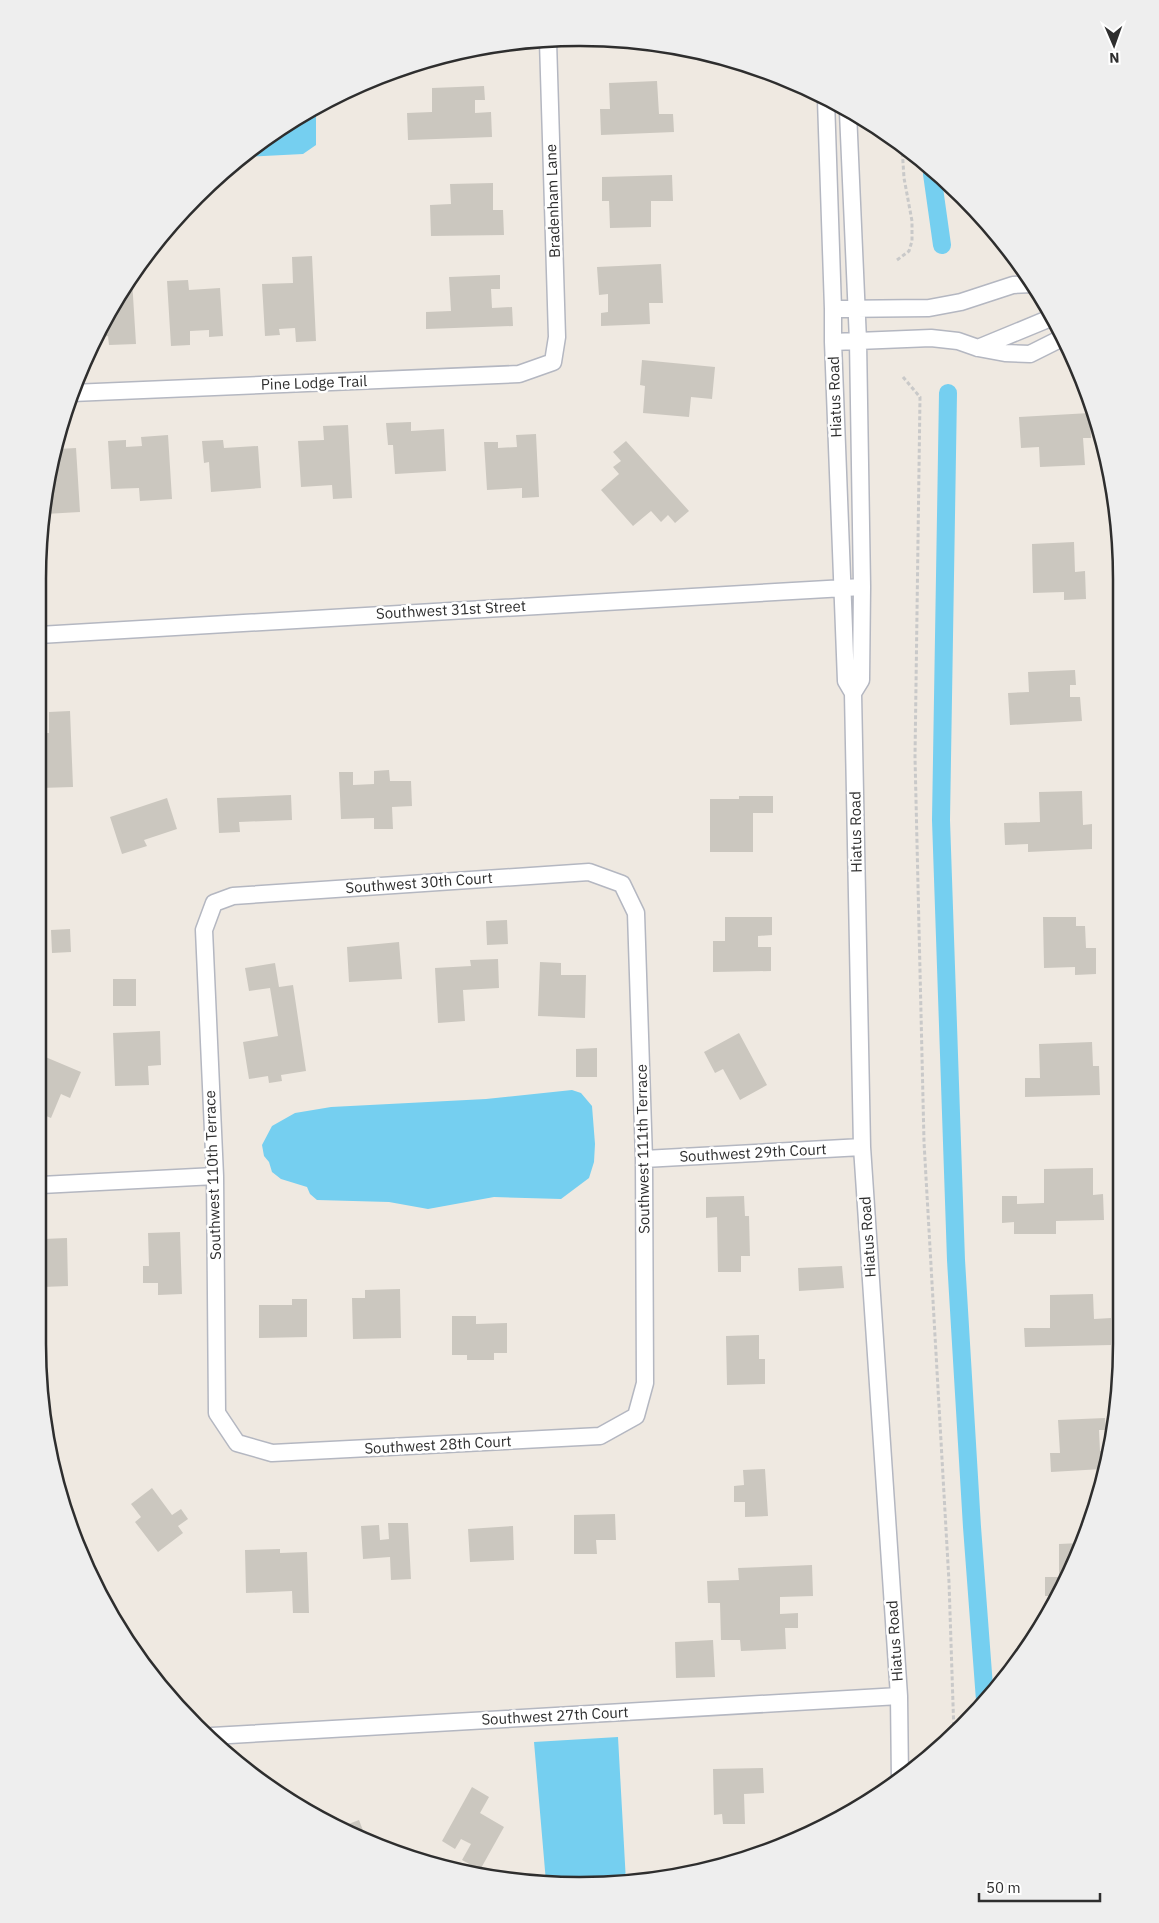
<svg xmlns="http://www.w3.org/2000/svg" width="1159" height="1923" viewBox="0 0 1159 1923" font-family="'IBM Plex Sans',sans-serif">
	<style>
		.water { fill: #75cff0 }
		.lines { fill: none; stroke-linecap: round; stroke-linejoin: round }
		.canal { stroke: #75cff0; stroke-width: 18 }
		.building { fill: #cbc7bf }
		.minor-casing { stroke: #b4b7c1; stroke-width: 19 }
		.path { stroke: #c9c9c9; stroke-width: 3; stroke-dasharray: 4 2.5; stroke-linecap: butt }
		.minor { stroke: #fff; stroke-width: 16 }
		.labels { text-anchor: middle; stroke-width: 5; stroke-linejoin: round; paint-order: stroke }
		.street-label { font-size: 15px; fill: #2e2e2e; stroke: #fff }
		.rim { fill: none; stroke: #2e2e2e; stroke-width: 2.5 }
	</style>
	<rect width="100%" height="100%" fill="#efe9e1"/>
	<!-- water -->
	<path class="water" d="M316 109V145L303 154 245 157 279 129Z
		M572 1090 581 1093 592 1106 595 1144 594 1162 589 1178 561 1199 494 1197 428 1209 389 1202 317 1200 310 1194 307 1187 281 1179 272 1172 269 1162 264 1156 262 1145 272 1126 295 1113 331 1107 486 1099Z
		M618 1737 626 1882 579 1885 546 1882 534 1742Z"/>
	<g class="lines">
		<!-- canal -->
		<path class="canal" d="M932 174 942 245
			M948 393 941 820 956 1260 972 1527 985 1700"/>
	</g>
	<!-- building -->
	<path class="building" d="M591 39 613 41V46L591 47Z
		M657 81 659 114H673L674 132 601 135 600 109H610L609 83Z
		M484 86 485 100H475V113L491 112 492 137 408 140 407 113 432 112V88Z
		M672 175 673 201H651V227L610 228 609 201H602V177Z
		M493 183V210H503L504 235 431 236 430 205 451 204 450 184Z
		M312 256 316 341 296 342 295 328 279 329 280 335 265 336 262 284 293 283 292 257Z
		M661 264 663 303H649L650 324 601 326V313L608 312V294L599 295 597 267Z
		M500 275V289H491L492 308 512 307 513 326 426 329V312L451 311 449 277Z
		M128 280H132L136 344 109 345 108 336 100 337Z
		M188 280 189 290 220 288 223 336 209 337V330L190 331V345L171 346 167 281Z
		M642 360 715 367 712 399 691 397 689 417 643 413 645 386 640 385Z
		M1090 413 1091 438H1083L1085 465 1040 467 1039 447 1021 448 1019 417Z
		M411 422V431L444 429 446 471 395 474 393 445H388L386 423Z
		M348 425 352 498 333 499 332 485 301 487 298 441 324 440 323 426Z
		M536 434 539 497 522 498V488L487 490 484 442H498V448L517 447 516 435Z
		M168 435 172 499 140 501 139 488 111 489 108 441 126 440V447L142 446 141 437Z
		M223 440 224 448 258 446 261 488 211 492 209 462 204 463 202 441Z
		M626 441 689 511 675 523 668 515 661 522 651 511 633 526 601 490 619 474 613 467 621 461 613 452Z
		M76 448 80 512 45 514 58 449Z
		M1074 542 1075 572 1085 571 1086 599 1064 600V592L1033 593 1032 544Z
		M1075 670 1076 685H1070V697H1080L1082 721 1010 725 1008 693 1029 692 1028 672Z
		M70 711 73 787 40 788 39 733H49V712Z
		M389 770 390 781H411L412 806 392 807 393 829H374V818L341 819 339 772H353V785L374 784V771Z
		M1082 791 1083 825 1092 824V849L1028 852V844L1005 845 1004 823 1040 822 1039 792Z
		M291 795 292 820 239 822 240 832 219 833 217 798Z
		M739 796H773V813H753V852H710V799H739Z
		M167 798 177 829 144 840 147 846 122 854 110 817Z
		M725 917H772V935L758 936V947H771V971L713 972V941H725Z
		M1043 917H1076V926H1085L1086 948H1096V974L1075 975V967L1044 968Z
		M507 920 508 944 487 945 486 921Z
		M70 929 71 952 52 953 51 930Z
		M399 942 402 979 349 982 347 947Z
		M498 959 499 988 463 990 465 1021 438 1023 435 968 471 966 470 960Z
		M540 962 561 963V975H586L585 1018 538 1016Z
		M275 963 279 987 293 985 306 1071 281 1075 282 1081 269 1083 268 1076 249 1079 243 1042 278 1036 270 988 249 991 245 968Z
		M113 979H136V1006H113Z
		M160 1031 161 1065 148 1066 149 1085 115 1086 113 1033Z
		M739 1033 767 1085 740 1100 723 1069 715 1073 704 1052Z
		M1092 1042 1093 1066H1099L1100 1095 1025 1097V1078H1040L1039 1044Z
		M597 1048V1077H576V1049Z
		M43 1056 81 1072 70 1098 61 1094 51 1118 41 1114V1060Z
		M1093 1168V1195L1103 1194 1104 1220 1056 1221V1234H1014V1222L1002 1223V1196H1017V1204L1044 1203V1169Z
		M744 1196 745 1216H749L750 1256H741V1272H718L717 1217 706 1218V1197Z
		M180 1232 182 1294 158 1295V1283H143V1266H149L148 1233Z
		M67 1238 68 1286 43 1287V1239Z
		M842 1266 844 1288 799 1291 798 1268Z
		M400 1289 401 1338 353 1339 352 1298H365V1290Z
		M1093 1294 1094 1319 1111 1318V1345L1025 1347 1024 1328H1050V1295Z
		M292 1299H307V1337L259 1338V1305H292Z
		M452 1316H476V1324L507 1323V1353H494V1360H467V1355H452Z
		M759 1335V1359H765V1384L727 1385 726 1336Z
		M1105 1418 1106 1430H1099L1100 1451H1106L1102 1469 1051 1472 1050 1453H1060L1058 1420Z
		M765 1469 768 1516 745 1517V1502H734V1486L744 1485 743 1470Z
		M152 1488 172 1515 181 1509 188 1519 178 1526 183 1533 158 1552 135 1522 141 1517 131 1504Z
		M615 1514 616 1540H596L597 1554H574V1515Z
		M388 1523H408L411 1579 391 1580 390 1557 363 1559 361 1526 379 1525 380 1540 389 1539Z
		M513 1526 514 1560 470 1562 468 1529Z
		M1080 1543 1054 1596H1045V1577H1059V1544Z
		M280 1549V1553L307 1552 309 1613H293L292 1591 246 1593 245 1550Z
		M812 1565 813 1596 780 1597V1614L798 1613V1628H785L786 1649 741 1651 740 1640H721L720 1603H708L707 1581 739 1580 738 1568Z
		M713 1640 715 1677 676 1678 675 1642Z
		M763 1768 764 1793 744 1794 745 1824H723L722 1814 714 1815 713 1769Z
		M472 1787 489 1797 480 1813 504 1827 480 1870 462 1860 471 1844 461 1839 455 1849 442 1841Z
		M359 1820 367 1841 338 1828Z"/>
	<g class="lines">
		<!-- minor casing -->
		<g class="minor-casing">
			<path id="minor" d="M826 100 833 309V342L846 681 853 693 862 1147 899 1696 900 1780
				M848 112 858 341 862 587 861 680 853 693
				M833 309 929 308 961 302 1013 285 1032 284
				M833 342 931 338 958 341 978 348 1005 353 1030 354 1062 338
				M978 348 1053 317
				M72 393 519 374 553 362 557 337 548 41
				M39 635 862 587
				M589 872 622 884 636 913 644 1159 645 1383 636 1416 600 1436 272 1453 237 1443 217 1413 215 1176 204 930 214 903 233 896Z
				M644 1159 862 1147
				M41 1185 215 1176
				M212 1736 899 1696"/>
		</g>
		<!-- path -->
		<path class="path" d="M897 260 909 251 912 241V221L904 178 902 147
			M903 377 920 397 915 757 924 1142 949 1582 954 1734"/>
		<!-- minor -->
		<use href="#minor" class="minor"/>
	</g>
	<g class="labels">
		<!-- street labels -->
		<g class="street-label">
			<text transform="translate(553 201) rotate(-92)" y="5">Bradenham Lane</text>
			<text transform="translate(314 383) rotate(-2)" y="5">Pine Lodge Trail</text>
			<text transform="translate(835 397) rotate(-92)" y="5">Hiatus Road</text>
			<text transform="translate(451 610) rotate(-3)" y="5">Southwest 31st Street</text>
			<text transform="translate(856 832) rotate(-91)" y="5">Hiatus Road</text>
			<text transform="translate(419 883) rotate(-4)" y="5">Southwest 30th Court</text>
			<text transform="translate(643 1149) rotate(-91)" y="5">Southwest 111th Terrace</text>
			<text transform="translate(753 1153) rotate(-3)" y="5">Southwest 29th Court</text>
			<text transform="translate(213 1175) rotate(-92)" y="5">Southwest 110th Terrace</text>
			<text transform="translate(868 1237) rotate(-94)" y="5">Hiatus Road</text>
			<text transform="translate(438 1445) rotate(-3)" y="5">Southwest 28th Court</text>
			<text transform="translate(895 1641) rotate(-94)" y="5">Hiatus Road</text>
			<text transform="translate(555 1716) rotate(-3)" y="5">Southwest 27th Court</text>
		</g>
	</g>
	<!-- crop -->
	<path d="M0 0H1159V1923H0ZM579 46H580A533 533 0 0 1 1113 579V1344A533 533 0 0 1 580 1877H579A533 533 0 0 1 46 1344V579A533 533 0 0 1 579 46Z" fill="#eee" fill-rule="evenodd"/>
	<path class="rim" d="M579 46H580A533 533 0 0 1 1113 579V1344A533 533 0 0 1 580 1877H579A533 533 0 0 1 46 1344V579A533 533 0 0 1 579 46Z"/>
	<!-- north arrow -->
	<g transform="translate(1114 45) rotate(178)" stroke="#ffffff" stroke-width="4" paint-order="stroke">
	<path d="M0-4L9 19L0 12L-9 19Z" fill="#2e2e2e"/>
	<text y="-8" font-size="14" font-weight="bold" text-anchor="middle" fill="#2e2e2e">N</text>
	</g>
	<!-- scale -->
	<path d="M979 1893v8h121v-8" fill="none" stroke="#2e2e2e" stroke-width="2.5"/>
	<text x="986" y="1893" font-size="15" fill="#2e2e2e" stroke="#ffffff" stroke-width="4" paint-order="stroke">50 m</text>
</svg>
